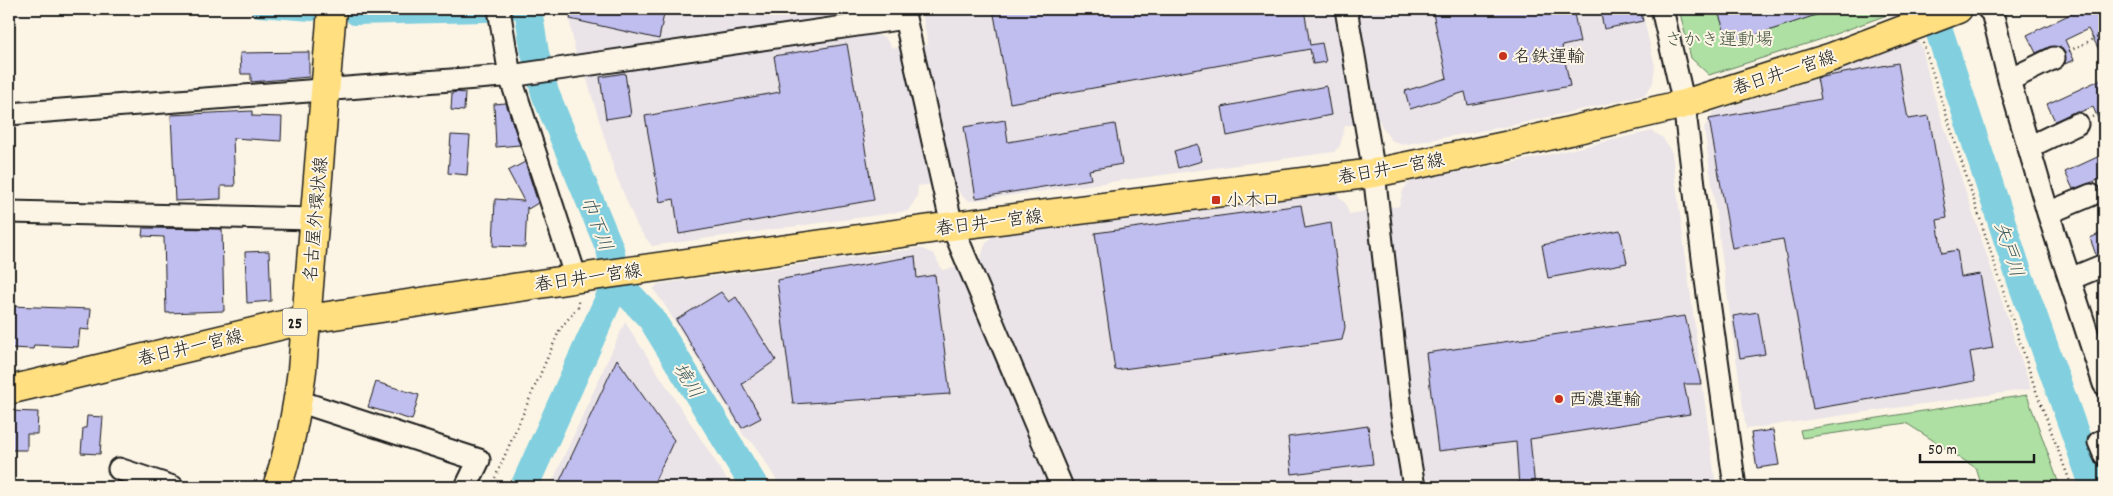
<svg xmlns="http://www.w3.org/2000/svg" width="2113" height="496" viewBox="0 0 2113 496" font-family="Dekko,'Klee One',sans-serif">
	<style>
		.built { fill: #eae4e8 }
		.green { fill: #ade0a2; stroke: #647e5f }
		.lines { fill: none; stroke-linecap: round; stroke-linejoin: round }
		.canal { stroke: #81cfdf; stroke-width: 16 }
		.river { stroke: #81cfdf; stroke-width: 28 }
		.building { fill: #c0bdef; stroke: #1c1c1c }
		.minor-casing { stroke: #1c1c1c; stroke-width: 25 }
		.major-casing { stroke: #1c1c1c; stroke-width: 31 }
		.path { stroke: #1c1c1c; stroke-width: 2.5; stroke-dasharray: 1 4; stroke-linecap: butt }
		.minor { stroke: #fcf5e5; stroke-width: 21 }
		.major { stroke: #ffdf80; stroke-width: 28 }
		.poi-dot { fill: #c8321e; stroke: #fcf5e5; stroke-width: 2 }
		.labels { text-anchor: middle; stroke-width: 4; stroke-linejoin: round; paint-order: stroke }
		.shield { fill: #fcf5e5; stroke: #5f5d58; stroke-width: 1 }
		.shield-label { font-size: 16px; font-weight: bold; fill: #1c1c1c }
		.park-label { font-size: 18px; fill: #485744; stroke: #fcf5e5 }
		.poi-label { font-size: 18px; fill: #1c1c1c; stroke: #fcf5e5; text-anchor: start }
		.street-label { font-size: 18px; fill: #1c1c1c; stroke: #fcf5e5 }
		.water-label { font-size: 19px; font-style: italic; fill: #3f5b60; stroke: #fcf5e5 }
	</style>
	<rect width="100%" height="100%" fill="#fcf5e5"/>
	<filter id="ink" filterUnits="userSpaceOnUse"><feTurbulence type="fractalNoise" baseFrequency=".02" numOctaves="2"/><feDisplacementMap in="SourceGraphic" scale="10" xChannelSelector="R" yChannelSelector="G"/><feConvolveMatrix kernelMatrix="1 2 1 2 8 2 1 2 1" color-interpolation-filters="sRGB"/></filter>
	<g filter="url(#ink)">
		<!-- built -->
		<path class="built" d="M567 9H878L876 14 577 60Z
			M921 9H1643L1645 24 1655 66 1653 83 1645 95 1509 126 1402 145 1391 140 1383 129 1379 120 1345 126 1340 146 1334 152 970 201 963 197 957 190 954 181 918 186 917 197 908 211 652 246 638 228 615 173 585 73 870 34 885 37 892 48 928 45Z
			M1917 40 1922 47 1931 86 2031 389 1746 429 1704 128 1713 112 1812 80Z
			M1652 131 1663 138 1672 153 1716 487H781L753 443 744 436 664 304 653 289 658 284 920 248 934 254 942 270 979 263 985 245 992 236 1313 192 1326 191 1337 194 1346 204 1349 214 1399 206 1403 190 1409 183 1417 179 1511 163Z
			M625 322 732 487H550Z"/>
		<!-- green -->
		<path class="green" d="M1679 9H1903L1819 40 1709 75 1691 58Z
			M2027 395 2060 487H1982L1976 468 1906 423 1802 438 1800 430Z"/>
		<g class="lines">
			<!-- canal -->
			<path class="canal" d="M259 9 312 13
				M354 17 485 14 528 9"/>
			<!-- river -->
			<path class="river" d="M1932 9 2020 278 2094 487
				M614 279 651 318 755 487
				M524 487 611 294C615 278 614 265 610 249L545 93 535 53 528 9"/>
		</g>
		<!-- building -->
		<path class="building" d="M572 9H665L659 39 570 19Z
			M993 9H1304L1310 45 1322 43 1326 62 1313 64 1310 49 1010 103Z
			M1432 9H1573L1580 42 1562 46 1570 86 1468 105 1465 92 1410 109 1405 91 1447 78Z
			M1600 9H1640L1643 21 1604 29Z
			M1717 9H1827L1828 11 1729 44Z
			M2081 9H2104V59L2088 29 2065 40 2074 60 2065 64V53L2061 47H2049L2036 53 2027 35Z
			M847 44 874 200 679 234 674 199 660 202 645 116 780 92 774 56Z
			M309 52V77L251 82V74H241L240 53Z
			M1898 63 1908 119 1929 116 1947 218 1937 220 1942 253 1957 250 1961 277 1980 274 1993 348 1970 352 1975 381 1813 409 1783 239 1732 248 1709 119 1821 99 1817 78Z
			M625 73 631 115 606 119 600 77Z
			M2104 78V132L2093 107 2080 112 2072 113 2055 121 2047 104Z
			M1326 86 1331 115 1227 136 1222 107Z
			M456 92 465 93 464 111 451 110 452 93Z
			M506 103 520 145 496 147 494 104Z
			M252 111V116L282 117 281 141 233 138 235 186H221V199L175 201 171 115Z
			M1005 120 1008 142 1115 124 1122 164 1089 170 1091 179 976 198 964 127Z
			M451 135 470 136 467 175 448 173Z
			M1198 144 1202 161 1178 168 1174 151Z
			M2104 154V178L2073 189 2065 172Z
			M525 162 538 203 528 209 527 207 525 247 493 246 495 199 524 201 508 171Z
			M1301 205 1305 228 1331 223 1345 327 1342 340 1115 370 1095 233Z
			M143 228 222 229 224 311 166 313 164 237 142 236Z
			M1620 230 1627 263 1548 278 1542 245Z
			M2104 232V253L2096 255 2090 238Z
			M269 251 271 301 247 303 245 252Z
			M915 256 917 278 935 275 950 394 793 404 777 280Z
			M721 292 729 302 736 297 776 360 742 384 761 418 742 428 676 320Z
			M9 306 91 309 89 330 80 329 78 347 34 345 33 349 9 348Z
			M1758 312 1765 354 1740 358 1733 316Z
			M1685 316 1701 384H1684L1690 414 1530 439 1535 487H1519L1516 442 1438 451 1426 353Z
			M617 359 674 440 652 487H557Z
			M376 382 419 395 412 420 368 407Z
			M9 411 38 412 37 434H27V450H9Z
			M87 416 103 417 100 454 81 453 83 428H86Z
			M1368 426 1373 464 1292 474 1288 437Z
			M1773 430 1779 465 1757 468 1751 433Z"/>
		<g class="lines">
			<!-- minor casing -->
			<g class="minor-casing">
				<path id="minor" d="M499 9 510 76 576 278
					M903 9 952 226 1062 487
					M1346 9 1374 173 1401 409 1414 487
					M1662 9 1684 104 1704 266 1735 487
					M1988 9 1992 12 2009 80 2048 213 2104 384
					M2009 80 2054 58
					M9 114 517 75 905 18
					M2029 147 2077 124
					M9 212 315 219
					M2048 213 2091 195
					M2070 279 2104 265
					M298 401 479 460 466 487
					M2104 440 2099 442 2104 454
					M119 469 173 487"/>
			</g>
			<!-- major casing -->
			<g class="major-casing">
				<path id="major" d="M9 390 308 319 586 277 952 226 1374 173 1510 145 1684 104 1832 57 1958 9
					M277 487C290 449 297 410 302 370L332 9"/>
			</g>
			<!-- path -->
			<path class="path" d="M1923 43 2035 388 2072 487
				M2069 51 2104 34
				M2092 117 2104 111
				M491 487 560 329 578 307V300"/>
			<!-- minor -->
			<use href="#minor" class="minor"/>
			<!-- major -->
			<use href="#major" class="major"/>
		</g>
	</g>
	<!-- markers -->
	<g class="poi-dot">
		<circle cx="1503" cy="56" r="5"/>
		<rect x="1211" y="195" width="10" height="10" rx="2.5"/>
		<circle cx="1559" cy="399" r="5"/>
	</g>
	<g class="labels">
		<!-- shield labels -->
		<rect class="shield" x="282.5" y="308.5" width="25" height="27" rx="4"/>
		<g class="shield-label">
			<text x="295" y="328">25</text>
		</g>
		<!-- park labels -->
		<g class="park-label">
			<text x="1719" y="45">さかき運動場</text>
		</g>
		<!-- poi labels -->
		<g class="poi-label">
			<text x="1513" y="62">名鉄運輸</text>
			<text x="1226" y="206">小木口</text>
			<text x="1569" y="405">西濃運輸</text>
		</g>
		<!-- street labels -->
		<g class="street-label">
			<text transform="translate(1784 72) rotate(-18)" y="6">春日井一宮線</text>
			<text transform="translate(1391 168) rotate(-10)" y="6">春日井一宮線</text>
			<text transform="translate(315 219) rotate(-85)" y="6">名古屋外環状線</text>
			<text transform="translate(989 222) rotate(-7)" y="6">春日井一宮線</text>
			<text transform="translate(588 277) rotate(-8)" y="6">春日井一宮線</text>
			<text transform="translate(190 347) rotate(-13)" y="6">春日井一宮線</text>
		</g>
		<!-- water labels -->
		<g class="water-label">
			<text transform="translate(598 223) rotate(69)" y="7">巾下川</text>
			<text transform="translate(2010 249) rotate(72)" y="7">矢戸川</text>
			<text transform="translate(689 380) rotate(58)" y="7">境川</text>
		</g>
	</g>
	<!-- margin -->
	<rect width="2113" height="496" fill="none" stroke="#fcf5e5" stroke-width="30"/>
	<rect x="15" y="15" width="2083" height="466" fill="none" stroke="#1c1c1c" stroke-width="2" filter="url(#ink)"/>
	<!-- scale -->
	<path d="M1920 454v8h114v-8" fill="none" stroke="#1c1c1c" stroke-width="2.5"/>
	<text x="1928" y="454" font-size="15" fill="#1c1c1c" stroke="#fcf5e5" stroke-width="4" paint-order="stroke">50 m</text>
</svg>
